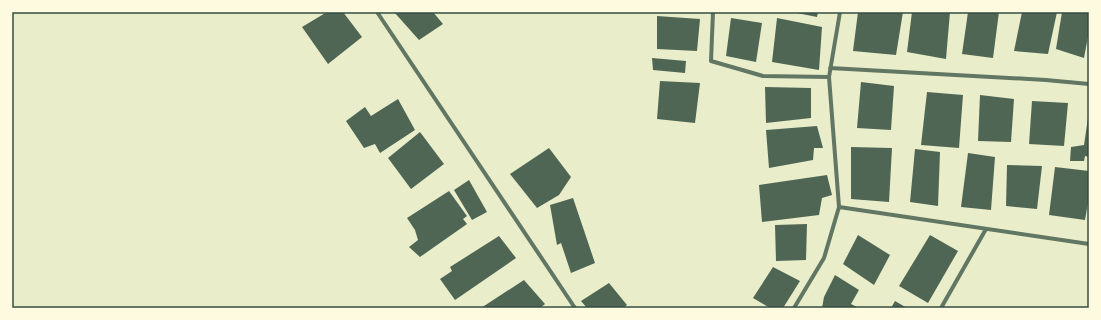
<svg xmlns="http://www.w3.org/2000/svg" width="1101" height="320" viewBox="0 0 1101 320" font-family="'Fira Sans Condensed',sans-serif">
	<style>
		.building { fill: #4f6655 }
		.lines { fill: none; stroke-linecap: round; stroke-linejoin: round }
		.minor { stroke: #617663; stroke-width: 4 }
		.neatline { fill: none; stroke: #344e41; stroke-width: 1.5 }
	</style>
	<rect width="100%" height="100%" fill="#e9edc9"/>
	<!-- building -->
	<path class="building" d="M327 12H343L362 37 328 64 302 27Z
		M394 12H433L443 24 419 40Z
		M797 12H818L817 17 797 13Z
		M858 12H903L896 55 853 51Z
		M912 12H950L946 59 907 52Z
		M968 12H999L993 58 962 54Z
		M1022 12H1057L1048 54 1014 51Z
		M1062 12H1089V31L1084 58 1056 49Z
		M657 16 700 19 697 51 657 49Z
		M731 18 762 23 756 62 726 56Z
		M777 18 822 27 819 70 772 62Z
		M652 58 686 61 685 73 653 70Z
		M660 81 700 83 695 123 657 119Z
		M861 82 894 86 891 130 857 128Z
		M765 87 811 88V118L766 123Z
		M927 92 963 95 959 148 921 145Z
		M980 95 1014 99 1011 142 978 141Z
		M398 99 415 130 380 153 375 144 364 148 346 121 365 107 371 116Z
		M1032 101 1068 103 1064 146 1029 144Z
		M1088 118 1089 157 1085 156 1084 161H1070L1071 147 1084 145Z
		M817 126 823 148H814L813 160 769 168 766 130Z
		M420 132 444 164 411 189 388 158Z
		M851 147 892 148 889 202 851 199Z
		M549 148 571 177 559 195 537 208 510 174Z
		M915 149 940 152 938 206 910 202Z
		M968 153 995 157 991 210 961 207Z
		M1007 165 1042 166 1037 209 1006 206Z
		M1055 167 1089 171V197L1085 220 1049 215Z
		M827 175 832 195 822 198 819 215 762 222 759 185Z
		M469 180 487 212 472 220 454 190Z
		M449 191 467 216 463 219 467 224 420 257 409 247 418 240 415 230 407 218Z
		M573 198 595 263 571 273 561 243 557 245 550 205Z
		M807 224 806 260 776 261 775 225Z
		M858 235 890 255 874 285 843 264Z
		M930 235 958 251 928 303 899 286Z
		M499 236 516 258 455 300 440 279 452 271 450 267Z
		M773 267 800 281 783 308H770L753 298Z
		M835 275 859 290 851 304 859 308H822L824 297Z
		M524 280 545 304 540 308H481Z
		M609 283 627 305 623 308H587L581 301Z
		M895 301 907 308H891Z"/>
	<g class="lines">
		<!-- minor -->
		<path class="minor" d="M377 12 575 308
			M713 12 711 61 763 76 829 77
			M830 68 1046 80 1089 84
			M839 207 1089 244
			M794 308 824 258 839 207 829 77 840 12
			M941 308 986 229"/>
	</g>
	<!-- border -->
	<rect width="1101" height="320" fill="none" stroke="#fefae0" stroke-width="26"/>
	<rect x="13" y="13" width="1075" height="294" class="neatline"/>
</svg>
